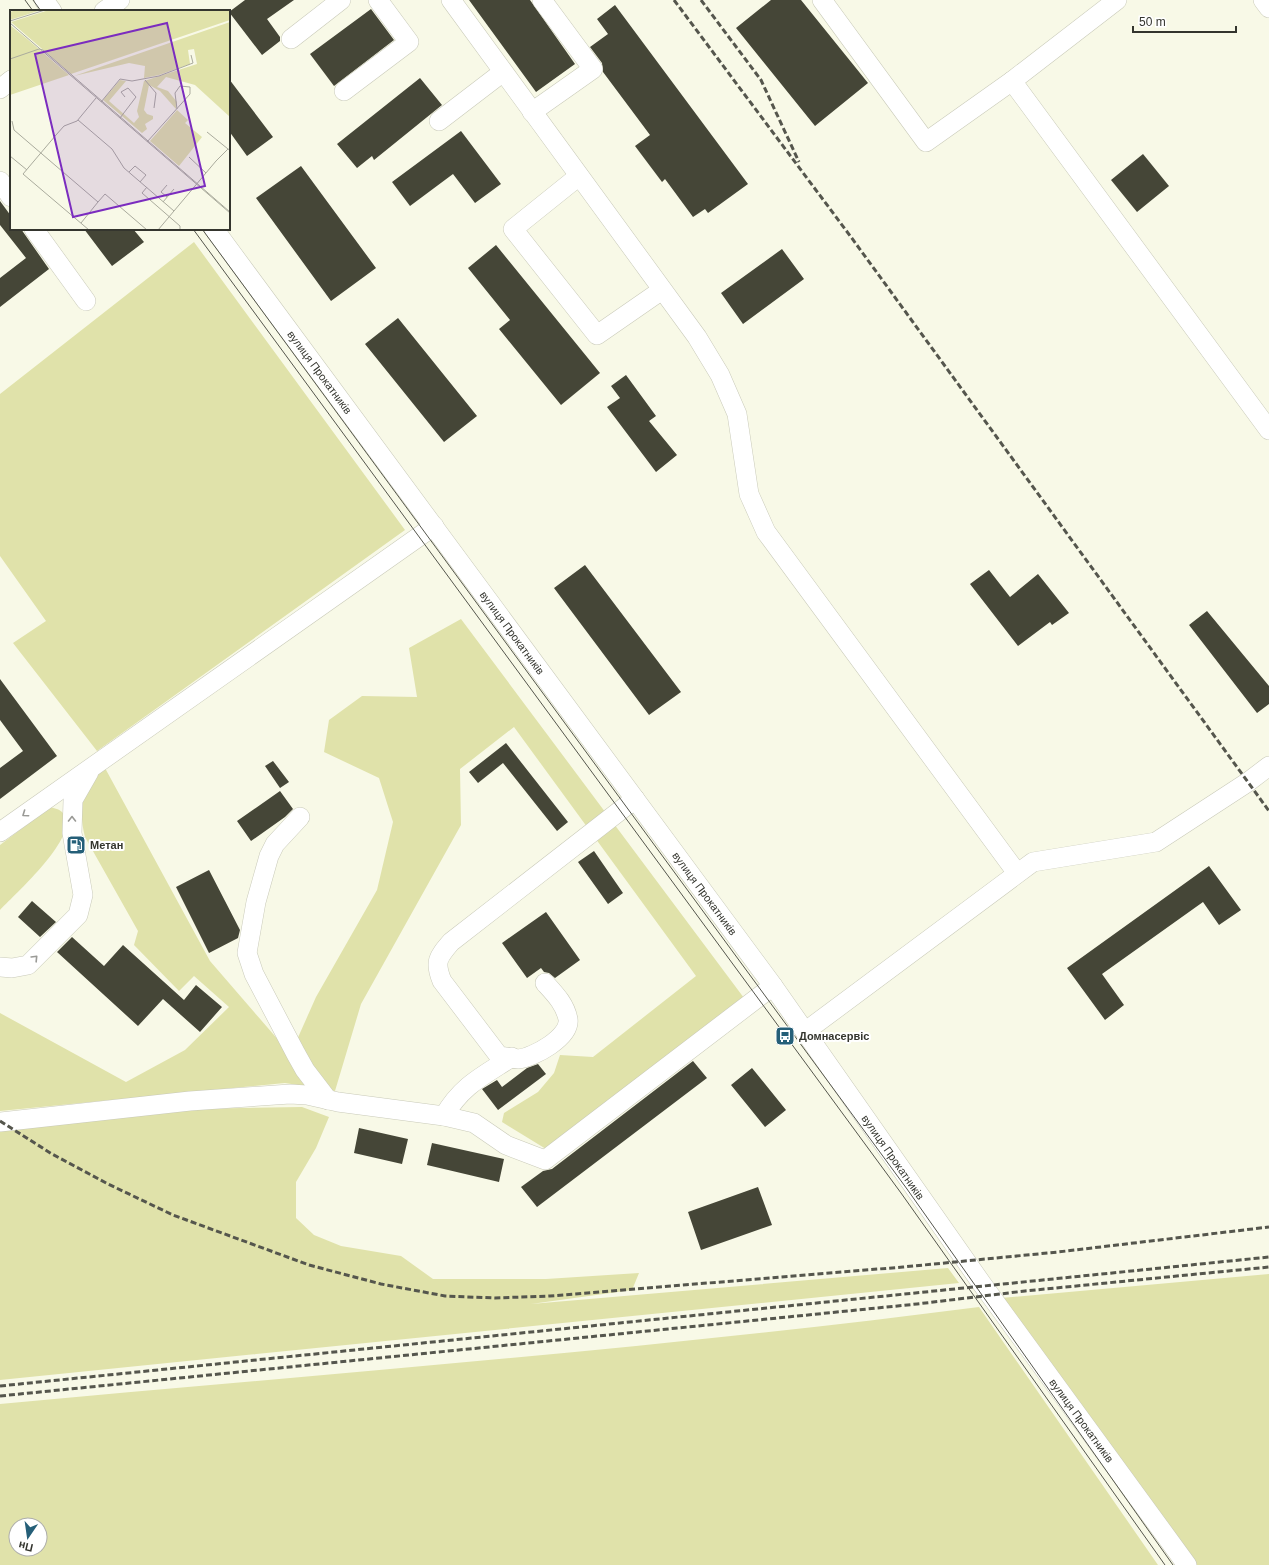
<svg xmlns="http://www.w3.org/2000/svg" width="1269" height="1565" viewBox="0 0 1269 1565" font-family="Helvetica,sans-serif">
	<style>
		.green { fill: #e0e2aa; fill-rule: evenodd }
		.building { fill: #454637 }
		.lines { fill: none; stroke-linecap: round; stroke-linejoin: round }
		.minor-casing { stroke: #c9cab9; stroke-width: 20 }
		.minor { stroke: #fff; stroke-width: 19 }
		.tram { stroke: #55564d; stroke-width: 1 }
		.rail { stroke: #55564d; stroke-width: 3; stroke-dasharray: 6 3; stroke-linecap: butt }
		.oneway { stroke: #9a9a96 }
		.labels { text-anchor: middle; stroke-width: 4; stroke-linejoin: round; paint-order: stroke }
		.street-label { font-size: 11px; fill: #34352e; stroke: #fff }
		.poi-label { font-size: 11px; font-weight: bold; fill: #34352e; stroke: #fff; text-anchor: start }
		.inset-road { fill: none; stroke: #aaab9d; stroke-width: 1 }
		.view { fill: #7b2cbf; fill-opacity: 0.15; stroke: #7b2cbf; stroke-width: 2 }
		.inset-edge { fill: none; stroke: #34352e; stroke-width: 2 }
	</style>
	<rect width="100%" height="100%" fill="#f8f9e7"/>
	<!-- green -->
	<path class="green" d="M194 242 405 530 97 751 13 643 46 621 0 556V394Z
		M461 619 744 998 546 1149 502 1122 504 1113 538 1092 554 1073 560 1055 593 1057 696 976 514 727 460 769 461 825 361 1004 335 1091 285 1083 0 1111V1013L126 1082 185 1050 229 1007 194 976 179 991 134 945 138 931 85 837C80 818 80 797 91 781 94 776 101 772 105 768L210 961 280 1042H296L316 997 377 890 393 822 379 778 324 752 329 720 362 696 417 697 409 648Z
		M50 807C53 808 59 809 62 812 85 832 14 895 0 910V845Z
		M302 1107 329 1117 316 1148 296 1182V1218L314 1235 341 1246 401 1256 433 1279H546L639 1273 632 1290 531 1304 948 1268 959 1283 0 1380V1130L190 1109Z
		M1269 1274V1565H1194L1001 1298Z
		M979 1307 1158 1565H0V1404C326 1374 654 1349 979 1307ZM16 1525H40V1549H16Z"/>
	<!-- building -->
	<path class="building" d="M245 0H294L267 19 280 37V41L262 55 229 12Z
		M469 0H530L575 64 536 92Z
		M771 0H801L868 83 815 126 736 28Z
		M615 5 748 184 708 213 705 209 693 217 665 179 662 182 635 146 650 135 603 72 602 63 590 47 608 34 597 19Z
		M371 9 394 40 334 86 310 54Z
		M420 78 442 105 374 160 372 156 357 168 337 144Z
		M229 79 273 137 247 156 229 131Z
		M461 131 501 184 475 203 453 174 410 206 392 182Z
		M1143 154 1169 186 1137 212 1111 180Z
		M301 166 376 268 331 301 256 198Z
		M0 201 11 216V229H21L49 269 0 307V278L26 258 0 225Z
		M84 229H133L144 242 112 266Z
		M496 245 600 373 561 405 499 329 510 320 468 268Z
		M782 249 804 279 743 324 721 293Z
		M398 318 477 416 444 442 365 344Z
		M626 375 656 416 649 421 677 455 656 472 607 407 620 398 611 386Z
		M585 565 681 692 649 715 554 588Z
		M989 570 1010 597 1038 574 1069 613 1052 625 1050 622 1018 646 970 584Z
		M1207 611 1269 686V704L1257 713 1189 625Z
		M0 679 57 756 0 799V768L23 751 0 720Z
		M506 743 568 822 557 831 503 763 478 783 469 772Z
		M273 761 289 782 280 788 265 766Z
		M280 791 293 809 285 817 251 841 237 821Z
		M594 851 623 893 608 904 578 862Z
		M1209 866 1241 910 1219 925 1203 902 1102 974 1124 1005 1105 1020 1067 968Z
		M209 870 240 930 238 938 209 953 176 887Z
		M32 901 56 922 40 937 18 917Z
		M546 912 580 960 555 978 549 973 544 972 541 968 527 978 502 943Z
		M72 937 104 966 123 945 184 1000 196 985 222 1007 200 1032 163 999 138 1026 57 952Z
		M693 1061 707 1078 537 1207 521 1187 543 1171 552 1169Z
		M538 1064 546 1074 498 1110 482 1089 497 1080 502 1087 527 1068Z
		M752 1068 786 1110 765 1127 731 1085Z
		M359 1128 408 1139 402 1164 354 1153Z
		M432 1143 504 1159 499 1182 427 1165Z
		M758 1187 772 1225 701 1250 688 1212Z"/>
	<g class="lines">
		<!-- minor casing -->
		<g class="minor-casing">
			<g id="minor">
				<path d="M44 0 52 11"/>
				<path d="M451 0 697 337 720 375 737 414 749 494 766 532 1017 873"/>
				<path d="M822 0 926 142 1012 81 1269 430"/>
				<path d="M1263 0 1269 8"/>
				<path d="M104 11 120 0"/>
				<path d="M291 39 341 0"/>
				<path d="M1012 81 1117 0"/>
				<path d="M0 89 11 80"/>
				<path d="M344 91 409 42 378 0"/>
				<path d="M532 112 593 69 542 0"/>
				<path d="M439 121 503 72"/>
				<path d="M579 176 513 229 597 335 662 290"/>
				<path d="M0 181 11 197"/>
				<path d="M34 229 86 301"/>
				<path id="s1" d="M214 229 773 986 982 1284 1187 1565"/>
				<path d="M300 817 275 844 269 856 256 902 247 953 254 974 296 1054 305 1070 328 1100"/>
				<path d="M0 832 434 526"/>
				<path d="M0 967 12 968 28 965 78 915 83 895 72 833 73 800 89 772"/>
				<path d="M545 983C555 994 565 1004 568 1019 571 1037 533 1058 518 1059 512 1059 505 1056 499 1056L442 981C434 962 438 957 451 942L635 799"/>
				<path d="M806 1031 1033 862 1156 842 1248 782 1269 766"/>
				<path d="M444 1116C462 1085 483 1076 512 1057"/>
				<path d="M0 1122 190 1101 290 1094 307 1095 338 1102 444 1116 474 1123 506 1145 545 1160 773 986"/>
			</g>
		</g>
		<!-- minor -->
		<use href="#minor" class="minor"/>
		<!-- tram -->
		<path class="tram" d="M25 0 33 11
			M33 0 41 11
			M193 229 901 1193 1165 1565
			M202 229 907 1189 1173 1565"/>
		<!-- rail -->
		<path class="rail" d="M674 0 851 237 1269 811
			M701 0 761 80 799 162
			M0 1121 52 1154 108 1184 173 1215 309 1265 381 1284 445 1296 495 1298 550 1296 903 1267 1058 1252 1269 1227
			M0 1386 1269 1257
			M0 1396 917 1304 1025 1291 1269 1267"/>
	</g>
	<!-- one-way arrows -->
	<defs><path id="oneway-chevron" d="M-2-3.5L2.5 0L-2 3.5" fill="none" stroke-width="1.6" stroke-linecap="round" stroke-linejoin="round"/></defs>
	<g class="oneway">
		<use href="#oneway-chevron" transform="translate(25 814) rotate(145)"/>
		<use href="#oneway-chevron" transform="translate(72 819) rotate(-90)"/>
		<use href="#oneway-chevron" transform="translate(35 958) rotate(-46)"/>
	</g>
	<!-- icons -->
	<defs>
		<g id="fuel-square" transform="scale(1)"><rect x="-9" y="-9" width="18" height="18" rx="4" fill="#255f78" stroke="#fff"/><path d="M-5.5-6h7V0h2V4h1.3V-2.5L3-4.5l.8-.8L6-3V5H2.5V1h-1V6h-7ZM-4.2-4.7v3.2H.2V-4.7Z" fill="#fff"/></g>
		<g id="bus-square" transform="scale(1)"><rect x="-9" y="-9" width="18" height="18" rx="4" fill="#255f78" stroke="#fff"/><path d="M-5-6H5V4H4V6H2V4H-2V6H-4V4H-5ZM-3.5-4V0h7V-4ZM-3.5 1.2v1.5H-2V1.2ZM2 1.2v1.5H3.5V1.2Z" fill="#fff"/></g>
	</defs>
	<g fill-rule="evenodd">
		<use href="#fuel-square" x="76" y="845"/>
		<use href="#bus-square" x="785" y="1036"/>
	</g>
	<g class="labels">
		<!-- street labels -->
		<g class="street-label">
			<text dy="4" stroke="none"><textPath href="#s1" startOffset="178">вулиця Прокатників</textPath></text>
			<text dy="4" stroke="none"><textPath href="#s1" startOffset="502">вулиця Прокатників</textPath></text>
			<text dy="4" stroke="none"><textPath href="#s1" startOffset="826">вулиця Прокатників</textPath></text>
			<text dy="4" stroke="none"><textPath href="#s1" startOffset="1150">вулиця Прокатників</textPath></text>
			<text dy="4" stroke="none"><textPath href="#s1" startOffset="1474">вулиця Прокатників</textPath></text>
		</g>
		<!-- poi labels -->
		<g class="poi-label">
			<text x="90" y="849">Метан</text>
			<text x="799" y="1040">Домнасервіс</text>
		</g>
	</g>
	<!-- overview -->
	<g transform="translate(10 10)">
		<rect width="220" height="220" fill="#f8f9e7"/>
		<path d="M6 0H31L0 10V2ZM39 0H220V10L61 64 1 12ZM220 12V107L185 75 156 67 147 77 158 81 167 92 166 99 150 81 139 75 134 100 137 104 143 106V109L135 114 137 119 132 123 93 90 110 70 116 71 99 91 124 113 129 107 127 101 134 71 187 54 184 39 178 40 180 54 149 65 134 68 135 56 119 53 64 66ZM0 15 16 28 59 65 0 85ZM167 100 178 110 175 113 192 127 169 156 140 131Z" fill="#e0e2aa"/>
		<path class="inset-road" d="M0 11 35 0M0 13 220 203M0 49 29 39 33 40 220 202M135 70 146 83 144 98M91 92 110 69 122 71 149 66 183 53 181 45M110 108 126 87 118 78 111 82 115 87M68 110 102 139 114 158 164 201M2 111 4 120 88 192 95 184 137 220M197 122 218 139M137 132 180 84V77L170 76 165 83 167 99M0 146 17 160M179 147 196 163M119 162 125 156 136 165 130 172M157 175 151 182 157 187M137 177 132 183 170 216V220M153 192 164 179M71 213 88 192M79 220 13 164 46 125 54 116 67 111 86 88M148 220 206 151 218 139 220 140"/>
		<path class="view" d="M157 13 195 176 63 207 25 44Z"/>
		<rect width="220" height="220" class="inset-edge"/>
	</g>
	<!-- north arrow -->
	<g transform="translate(28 1537) rotate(193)"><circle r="19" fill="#ffffff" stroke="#aeaeab"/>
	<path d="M0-3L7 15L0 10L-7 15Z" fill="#255f78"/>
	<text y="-6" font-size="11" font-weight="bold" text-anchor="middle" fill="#34352e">Пн</text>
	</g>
	<!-- scale -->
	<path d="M1133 26v6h103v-6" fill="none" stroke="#34352e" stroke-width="2"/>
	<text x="1139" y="26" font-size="12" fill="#34352e" stroke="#ffffff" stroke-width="3" paint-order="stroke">50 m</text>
</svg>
